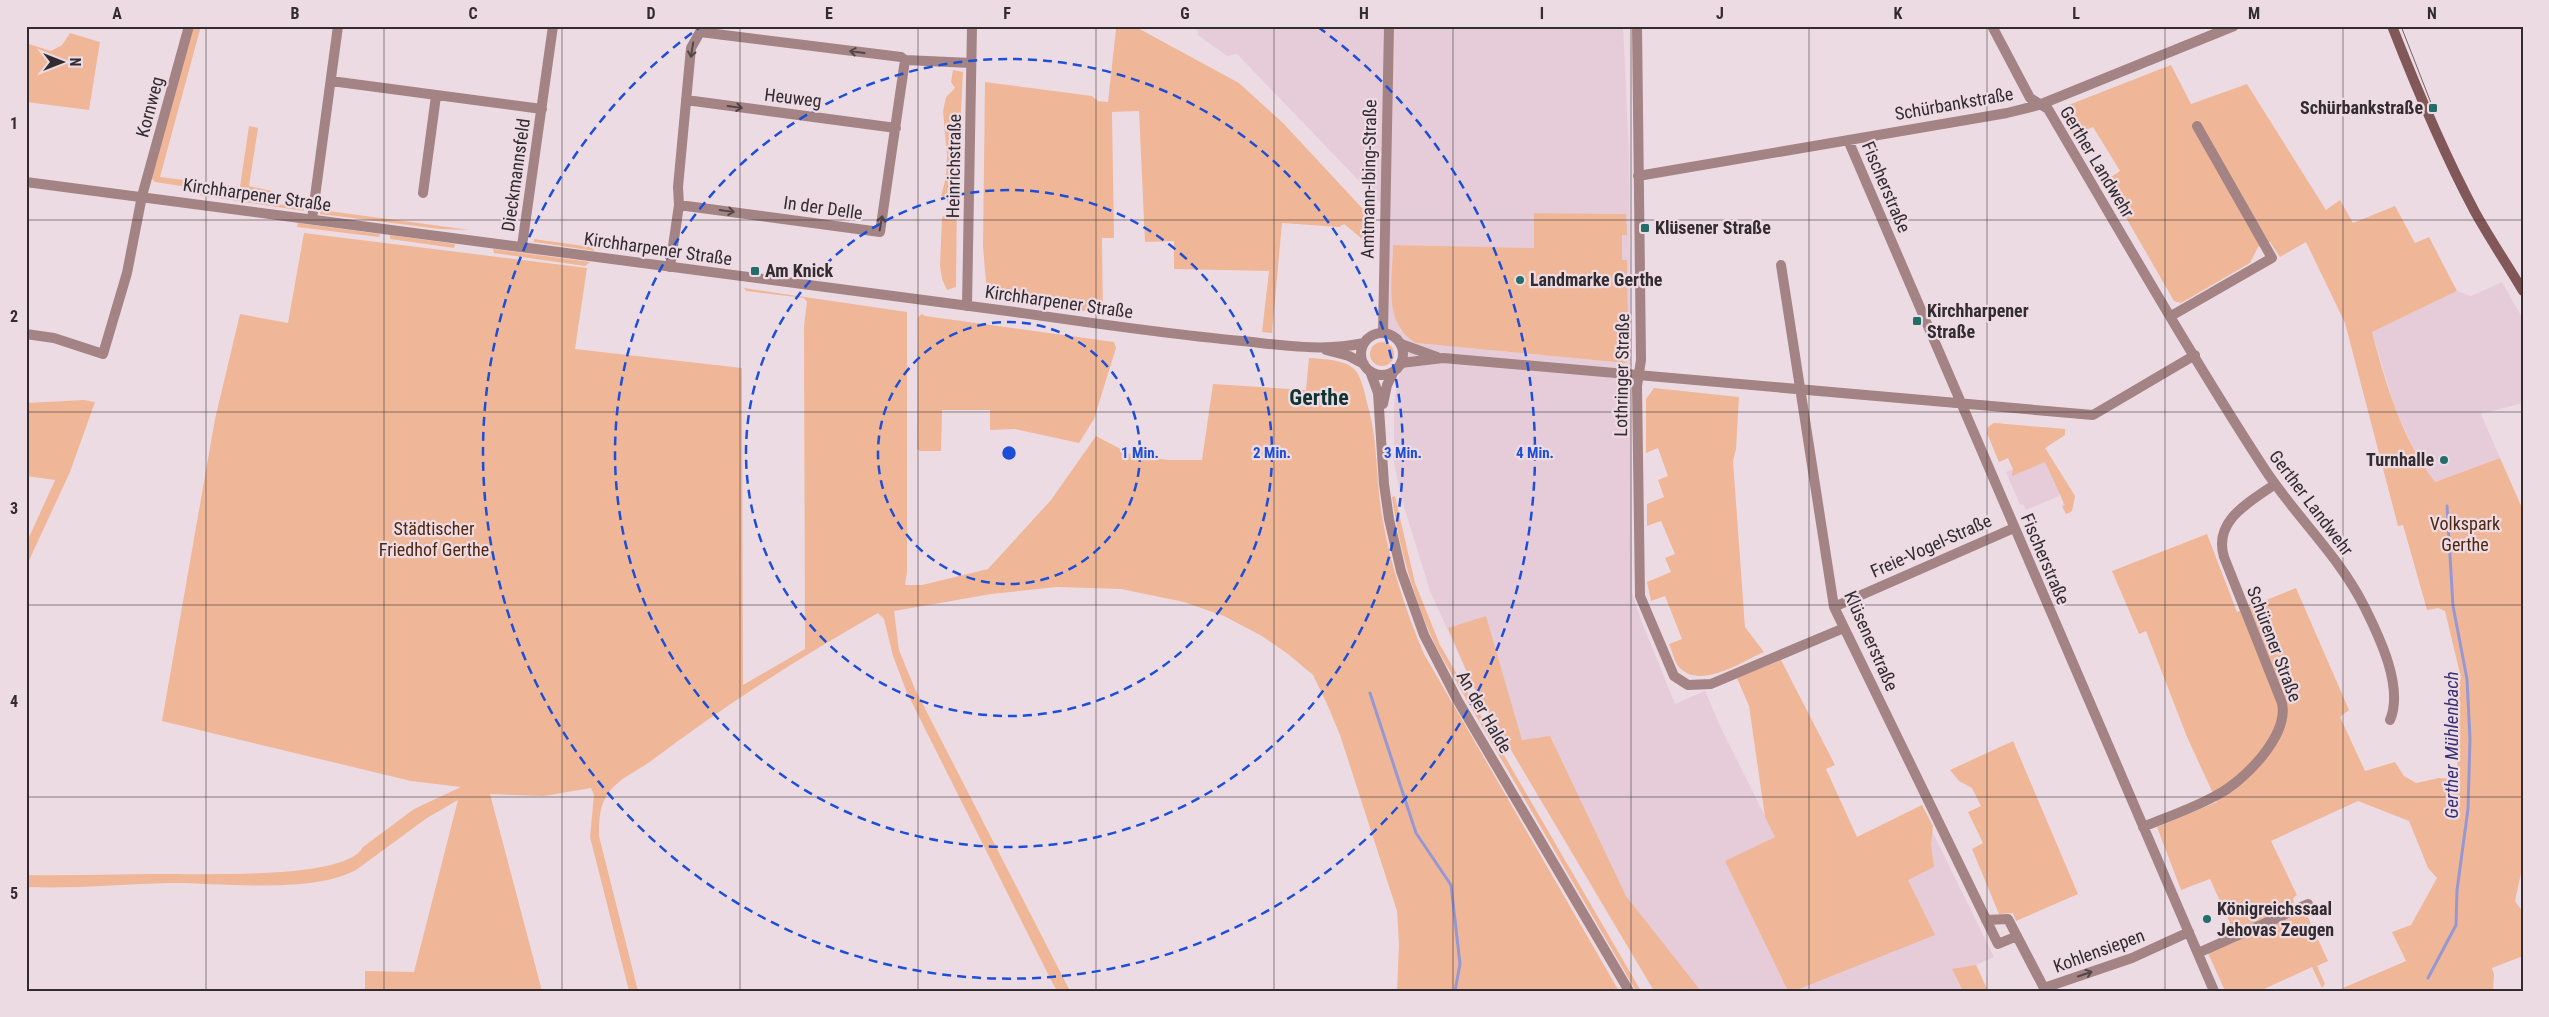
<svg xmlns="http://www.w3.org/2000/svg" width="2549" height="1017" viewBox="0 0 2549 1017" font-family="'Roboto Condensed',sans-serif">
	<style>
		.built { fill: #e6ccd9; fill-rule: evenodd }
		.green { fill: #efb798 }
		.lines { fill: none; stroke-linecap: round; stroke-linejoin: round }
		.stream { stroke: #9798d3; stroke-width: 3 }
		.minor { stroke: #a38383; stroke-width: 10 }
		.tertiary { stroke: #a38383; stroke-width: 10 }
		.secondary { stroke: #825758; stroke-width: 10 }
		.tram { stroke: #6f656a; stroke-width: 1 }
		.oneway { stroke: #544548 }
		.grid { fill: none; stroke: #322b2f; stroke-width: 1; stroke-opacity: 0.55 }
		.ring { fill: none; stroke: #1d4ed8; stroke-width: 2.5; stroke-dasharray: 9 6 }
		.poi-dot { fill: #246e69; stroke: #eddbe4; stroke-width: 2 }
		.labels { text-anchor: middle; stroke-width: 4.5; stroke-linejoin: round; paint-order: stroke }
		.street-label { font-size: 18px; fill: #322b2f; stroke: #eddbe4 }
		.poi-label { font-size: 18px; font-weight: bold; fill: #322b2f; stroke: #eddbe4; text-anchor: start }
		.park-label { font-size: 18px; fill: #4f270e; stroke: #eddbe4 }
		.water-label { font-size: 19px; font-style: italic; fill: #373076; stroke: #eddbe4 }
		.district-label { font-size: 22px; font-weight: bold; fill: #103330; stroke: #eddbe4 }
		.centre { fill: #1d4ed8; stroke: #eddbe4; stroke-width: 2.5 }
		.ring-label { font-size: 15px; text-anchor: middle; font-weight: bold; fill: #1d4ed8; stroke: #eddbe4; stroke-width: 4.5; stroke-linejoin: round; paint-order: stroke }
		.neatline { fill: none; stroke: #322b2f; stroke-width: 2 }
		.grid-label { font-size: 16px; text-anchor: middle; font-weight: bold; fill: #322b2f }
	</style>
	<rect width="100%" height="100%" fill="#eddbe4"/>
	<!-- built -->
	<path class="built" d="M1197 26H1623L1629 150 1632 592 1641 620 1675 704 1705 691 1721 728 1788 862 1931 829 1994 957 1976 965 1987 991H1701L1536 791 1473 686 1430 591 1401 497 1394 463V407L1397 381 1408 355 1406 343 1396 331 1387 329V210L1237 54 1227 56 1198 35ZM1535 213 1626 214V235H1622V260H1627L1629 359 1625 363 1416 343 1400 330 1394 245 1534 248Z
		M2502 282 2523 319V403L2481 414 2500 458 2435 482 2420 462 2395 409 2372 332 2457 291 2471 296Z
		M1994 423 2065 429V435L2045 448 2075 496 2072 511 2066 514 2060 493 2059 496 2026 510 2023 504 2020 505 2006 472 2013 469 2008 458 1999 462 1987 433 1988 427Z"/>
	<!-- green -->
	<path class="green" d="M193 26H201L160 177 240 187 249 126 258 128 249 186 272 191V200L155 182 151 178Z
		M1105 26H1134L1239 83 1283 123 1375 222 1373 248 1344 224 1339 227 1282 223 1272 333 1262 332 1269 271 1174 269V241L1145 242 1139 111 1112 112 1114 238H1102L1103 314 987 295 983 246 985 82 1092 96 1098 101 1108 102 1116 29Z
		M70 33 100 42 89 110 26 102V43L51 51 62 45Z
		M2171 65 2191 104 2247 84 2326 210 2340 200 2353 223 2395 206 2415 243 2429 237 2457 291 2372 332C2386 385 2401 437 2435 482L2500 458 2523 510V864L2515 901 2523 912V956L2492 968 2494 974 2493 991H2342L2343 988 2406 961 2392 932 2411 925 2437 878 2428 868 2409 821 2358 801 2271 841 2297 895 2293 898 2294 903 2281 908 2288 919 2305 911 2328 961 2317 966 2325 984 2322 988 2312 967 2260 991H2225L2208 953 2238 941 2210 879 2181 890 2157 827 2217 802 2187 737 2146 631 2139 634 2112 571 2207 534 2237 612 2296 588 2349 710 2340 717 2365 771 2395 762 2404 776 2416 783 2439 778 2458 779 2456 728 2451 697 2461 678 2445 611 2438 608 2427 610 2403 525 2398 526 2345 323 2306 242 2280 257 2270 242 2258 247 2250 263 2181 303 2174 301 2105 181 2120 171 2093 127 2074 135 2063 117 2066 106Z
		M953 70 963 72 957 193 956 287 947 290 942 279 940 266 942 218 949 208 946 198 941 196 946 177 947 156 943 111 946 97 955 88 951 82Z
		M199 193 304 208V211L199 195Z
		M321 210 470 230 440 229 320 214Z
		M1534 213 1626 214 1627 235H1622V260H1627L1629 359 1625 363 1416 343C1382 324 1393 278 1393 245L1534 248Z
		M298 223 380 234 379 237 297 227Z
		M304 233 587 268 575 349 742 368 743 685 805 649 804 326 807 302 804 298 746 291 744 288 907 312V572L905 585H922L988 569 1051 500 1096 436 1130 454 1168 460H1202L1213 384 1306 390 1309 358C1321 359 1342 359 1353 368 1363 377 1365 397 1369 410 1378 444 1376 481 1382 516 1390 563 1405 609 1424 654L1619 991H1397L1399 944 1397 911 1340 735 1327 704 1313 675 1288 654 1262 636 1224 616 1184 602 1121 589 1057 587 991 594 894 611 899 650 915 689 1070 991H1057L1052 982 907 693 893 656 884 619 878 613C799 658 723 706 651 761 636 772 621 777 609 792 599 805 599 821 599 836L638 991H629L590 837 594 795 591 788 544 796 490 794 542 991H365V971L414 972 458 800 427 818 356 870C311 894 223 883 171 883 123 884 75 889 26 887V875C70 876 112 874 156 874 192 873 346 881 363 847L414 809 461 787 411 781 162 721 215 419 240 314 288 323Z
		M390 235 455 244 454 248 390 239Z
		M534 239 591 247 595 251 534 242Z
		M493 249 590 262 585 266 494 253Z
		M922 314 925 316 1114 342 1116 348 1094 419 1079 443 1015 429 990 430V410H942L941 451H920L917 449 918 317Z
		M1370 354a12 12 0 1 1 24 0a12 12 0 1 1-24 0Z
		M1654 388 1739 397 1736 449 1733 461 1745 627 1764 652C1741 662 1699 691 1678 666 1674 660 1672 651 1669 644L1682 639 1665 596 1651 601 1647 582 1671 572 1665 558 1675 554 1661 521 1647 526V504L1664 497 1658 480 1668 476 1658 448 1646 453V399Z
		M84 400 95 402 70 472 26 567V544L55 480 26 476V403Z
		M1994 423 2065 429V435L2045 448 2075 496 2072 511 2066 514 2062 506 2065 505 2045 462 2012 476 2013 469 2008 458 1999 462 1987 433 1988 427Z
		M1395 496 1415 583 1440 645 1641 991H1636L1436 647C1414 599 1399 549 1392 497Z
		M1486 616 1522 740 1550 736 1626 896 1701 991H1654L1473 686 1448 628Z
		M1781 660 1835 765 1826 769 1857 837 1922 805 1933 826 1931 845 1934 867 1908 880 1935 935 1794 991H1788L1725 861 1775 837 1765 817 1749 706 1737 678Z
		M2013 741 2078 894 2016 921 2013 913 1999 914 1972 849 1983 843 1968 812 1981 806 1972 788 1959 781 1950 770Z
		M1976 965 1988 991H1963L1952 969Z"/>
	<g class="lines">
		<!-- stream -->
		<path class="stream" d="M1370 693 1416 833 1451 885 1460 964 1455 991
			M2428 978 2456 925 2457 890 2468 809 2470 739 2467 679 2453 606 2447 506"/>
		<!-- minor -->
		<path class="minor" d="M1637 26 1641 360 1637 386 1640 596 1674 676 1688 685 1711 684 1844 628
			M1992 26 2030 98 2048 109C2118 228 2187 349 2262 465 2293 514 2338 554 2364 606 2379 636 2404 687 2390 720
			M331 81 542 109
			M686 100 896 128
			M1848 140C1968 425 2094 707 2214 991
			M1638 176 2007 113 2039 105 2234 26
			M423 193 436 96
			M679 205 880 232 905 60
			M312 219 338 26
			M522 246 553 26
			M1781 265 1834 607 1998 944 2017 936
			M670 267 679 205 678 187 691 48 700 32 901 57 905 60 971 63
			M2171 316 2272 258 2197 126
			M1383 333 1389 26
			M26 334 54 338 103 354 127 273 142 196 189 26
			M1401 344 1437 357
			M1401 363 1443 358 2093 415 2195 355
			M1834 607 2014 528
			M2143 827C2167 817 2194 808 2217 795 2244 781 2289 736 2282 703L2224 557C2213 520 2249 503 2275 484
			M1986 920 2008 919 2044 988 2132 958 2189 932
			M2198 953 2308 904"/>
		<!-- tertiary -->
		<path class="tertiary" d="M26 182 1015 312C1091 323 1166 334 1242 341 1282 345 1324 352 1364 343
			M967 306 972 26
			M1361 354a21 21 0 1 1 42 0a21 21 0 1 1-42 0Z
			M1326 350 1349 356 1364 364
			M1370 371 1378 393 1384 484 1389 519 1401 571 1424 635 1458 701 1629 991
			M1383 404 1387 385 1394 371"/>
		<!-- secondary -->
		<path class="secondary" d="M2392 26C2417 90 2443 152 2475 212 2490 239 2507 264 2523 291"/>
		<!-- tram -->
		<path class="tram" d="M2401 26 2433 108"/>
	</g>
	<!-- one-way arrows -->
	<defs><path id="oneway-shaft" d="M-6 0H5M1.5-3L5.5 0L1.5 3" fill="none" stroke-width="1.6" stroke-linecap="round" stroke-linejoin="round" transform="scale(1.25)"/></defs>
	<g class="oneway">
		<use href="#oneway-shaft" transform="translate(692 50) rotate(99)"/>
		<use href="#oneway-shaft" transform="translate(857 52) rotate(-172)"/>
		<use href="#oneway-shaft" transform="translate(735 107) rotate(8)"/>
		<use href="#oneway-shaft" transform="translate(727 211) rotate(8)"/>
		<use href="#oneway-shaft" transform="translate(881 223) rotate(-80)"/>
		<use href="#oneway-shaft" transform="translate(2085 974) rotate(-19)"/>
	</g>
	<!-- grid -->
	<path class="grid" d="M206 26V991M384 26V991M562 26V991M740 26V991M918 26V991M1096 26V991M1274 26V991M1453 26V991M1631 26V991M1809 26V991M1987 26V991M2165 26V991M2343 26V991M26 220H2523M26 412H2523M26 605H2523M26 797H2523"/>
	<!-- distance rings -->
	<g class="ring">
		<circle cx="1009" cy="453" r="131"/>
		<circle cx="1009" cy="453" r="263"/>
		<circle cx="1009" cy="453" r="394"/>
		<path d="M1318 27A526 526 0 1 1 700 27"/>
	</g>
	<!-- markers -->
	<g class="poi-dot">
		<rect x="2428" y="103" width="10" height="10" rx="2.5"/>
		<rect x="1640" y="223" width="10" height="10" rx="2.5"/>
		<rect x="750" y="266" width="10" height="10" rx="2.5"/>
		<circle cx="1520" cy="280" r="5"/>
		<rect x="1912" y="316" width="10" height="10" rx="2.5"/>
		<circle cx="2444" cy="460" r="5"/>
		<circle cx="2207" cy="919" r="5"/>
	</g>
	<g class="labels">
		<!-- street labels -->
		<g class="street-label">
			<text transform="translate(793 98) rotate(7)" y="6">Heuweg</text>
			<text transform="translate(1954 104) rotate(-10)" y="6">Schürbankstraße</text>
			<text transform="translate(150 107) rotate(-75)" y="6">Kornweg</text>
			<text transform="translate(2097 162) rotate(59)" y="6">Gerther Landwehr</text>
			<text transform="translate(954 166) rotate(-89)" y="6">Heinrichstraße</text>
			<text transform="translate(516 175) rotate(-82)" y="6">Dieckmannsfeld</text>
			<text transform="translate(1369 179) rotate(-89)" y="6">Amtmann-Ibing-Straße</text>
			<text transform="translate(1886 187) rotate(67)" y="6">Fischerstraße</text>
			<text transform="translate(257 195) rotate(8)" y="6">Kirchharpener Straße</text>
			<text transform="translate(823 208) rotate(8)" y="6">In der Delle</text>
			<text transform="translate(658 249) rotate(8)" y="6">Kirchharpener Straße</text>
			<text transform="translate(1059 302) rotate(8)" y="6">Kirchharpener Straße</text>
			<text transform="translate(1622 375) rotate(-89)" y="6">Lothringer Straße</text>
			<text transform="translate(2311 503) rotate(53)" y="6">Gerther Landwehr</text>
			<text transform="translate(1931 546) rotate(-24)" y="6">Freie-Vogel-Straße</text>
			<text transform="translate(2045 559) rotate(67)" y="6">Fischerstraße</text>
			<text transform="translate(1871 641) rotate(66)" y="6">Klüsenerstraße</text>
			<text transform="translate(2274 644) rotate(69)" y="6">Schürener Straße</text>
			<text transform="translate(1484 712) rotate(60)" y="6">An der Halde</text>
			<text transform="translate(2099 951) rotate(-20)" y="6">Kohlensiepen</text>
		</g>
		<!-- poi labels -->
		<g class="poi-label">
			<text x="2423" y="114" text-anchor="end">Schürbankstraße</text>
			<text x="1655" y="234">Klüsener Straße</text>
			<text x="765" y="277">Am Knick</text>
			<text x="1530" y="286">Landmarke Gerthe</text>
			<text x="1927" y="317">Kirchharpener<tspan x="1927" dy="21">Straße</tspan></text>
			<text x="2434" y="466" text-anchor="end">Turnhalle</text>
			<text x="2217" y="915">Königreichssaal<tspan x="2217" dy="21">Jehovas Zeugen</tspan></text>
		</g>
		<!-- park labels -->
		<g class="park-label">
			<text x="2465" y="530">Volkspark<tspan x="2465" dy="21">Gerthe</tspan></text>
			<text x="434" y="535">Städtischer<tspan x="434" dy="21">Friedhof Gerthe</tspan></text>
		</g>
		<!-- water labels -->
		<g class="water-label">
			<text transform="translate(2451 745) rotate(-90)" y="7">Gerther Mühlenbach</text>
		</g>
		<!-- district labels -->
		<g class="district-label">
			<text x="1319" y="405">Gerthe</text>
		</g>
	</g>
	<circle cx="1009" cy="453" r="8" class="centre"/>
	<g class="ring-label">
		<text x="1140" y="458">1 Min.</text>
		<text x="1272" y="458">2 Min.</text>
		<text x="1403" y="458">3 Min.</text>
		<text x="1535" y="458">4 Min.</text>
	</g>
	<!-- border -->
	<rect width="2549" height="1017" fill="none" stroke="#eddbe4" stroke-width="55"/>
	<!-- north arrow -->
	<g transform="translate(62 62) rotate(90)" stroke="#eddbe4" stroke-width="4" paint-order="stroke">
	<path d="M0-4L9 19L0 12L-9 19Z" fill="#322b2f"/>
	<text y="-8" font-size="14" font-weight="bold" text-anchor="middle" fill="#322b2f">N</text>
	</g>
	<rect x="28" y="28" width="2494" height="962" class="neatline"/>
	<g class="grid-label">
		<text x="117" y="19">A</text>
		<text x="295" y="19">B</text>
		<text x="473" y="19">C</text>
		<text x="651" y="19">D</text>
		<text x="829" y="19">E</text>
		<text x="1007" y="19">F</text>
		<text x="1185" y="19">G</text>
		<text x="1364" y="19">H</text>
		<text x="1542" y="19">I</text>
		<text x="1720" y="19">J</text>
		<text x="1898" y="19">K</text>
		<text x="2076" y="19">L</text>
		<text x="2254" y="19">M</text>
		<text x="2432" y="19">N</text>
		<text x="14" y="129">1</text>
		<text x="14" y="322">2</text>
		<text x="14" y="514">3</text>
		<text x="14" y="707">4</text>
		<text x="14" y="899">5</text>
	</g>
</svg>
